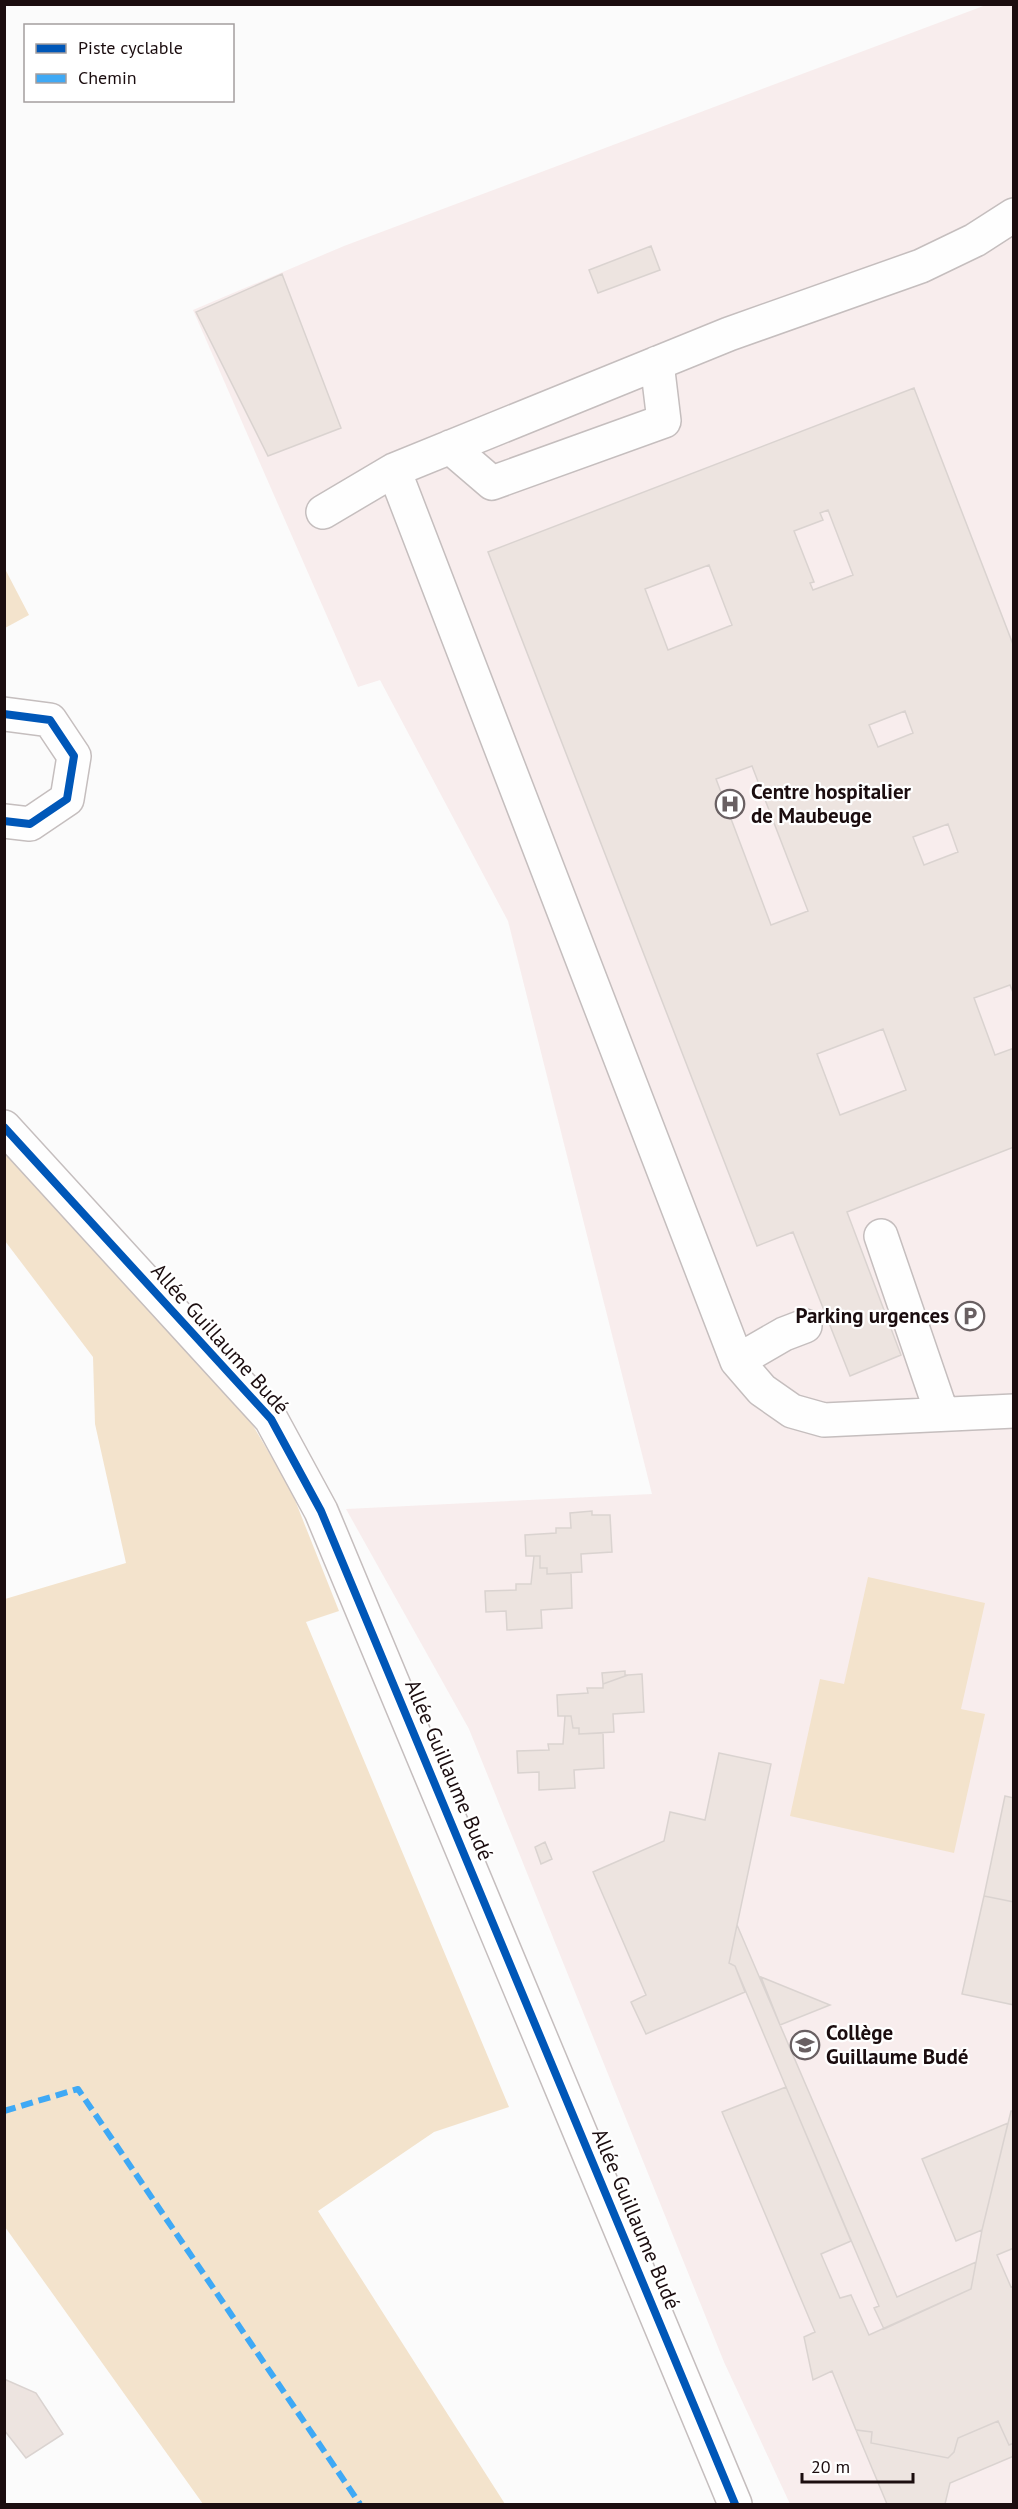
<svg xmlns="http://www.w3.org/2000/svg" width="1018" height="2509" viewBox="0 0 1018 2509" font-family="'PT Sans',sans-serif">
	<style>
		.built { fill: #f8eded }
		.green { fill: #f3e3cc }
		.building { fill: #ede4e0; stroke: #dad3d0; stroke-width: 1.5; fill-rule: evenodd }
		.lines { fill: none; stroke-linecap: round; stroke-linejoin: round }
		.minor-casing { stroke: #c5bebe; stroke-width: 36 }
		.minor { stroke: #fefefe; stroke-width: 33 }
		.quiet { stroke: #3fa9f5; stroke-width: 6; stroke-dasharray: 12 6; stroke-linecap: butt }
		.cycleway-casing { stroke: #fff; stroke-width: 11 }
		.cycleway { stroke: #0057b8; stroke-width: 8 }
		.labels { text-anchor: middle; stroke-width: 4.5; stroke-linejoin: round; paint-order: stroke }
		.poi-label { font-size: 21px; font-weight: bold; fill: #1b0d0f; stroke: #fff; text-anchor: start }
		.street-label { font-size: 21px; fill: #1b0d0f; stroke: #fff }
	</style>
	<rect width="100%" height="100%" fill="#fbfbfb"/>
	<!-- built -->
	<path class="built" d="M986 5H1013V2504H790L724 2362 469 1729 346 1509 652 1494 508 921 380 680 358 687 193 310 344 246Z"/>
	<!-- green -->
	<path class="green" d="M4 567 29 615 5 628H4Z
		M5 1144 229 1385 291 1490 339 1611 306 1622 509 2107 434 2132 318 2211 505 2504H203L5 2227V1599L126 1563 95 1424 93 1357 5 1241Z
		M868 1577 985 1603 961 1709 985 1714 954 1853 790 1816 820 1679 844 1684Z"/>
	<!-- building -->
	<path class="building" d="M651 246 660 270 598 293 589 270Z
		M282 274 341 428 268 456 196 312Z
		M914 388 1014 647V995L1010 985 974 998 995 1055 1014 1048V1147L847 1212 901 1355 850 1376 793 1232 757 1246 488 552ZM828 510 853 575 813 590 810 583 814 582 794 531 823 520 820 513ZM709 565 732 625 668 650 645 589ZM905 711 913 733 878 747 869 725ZM752 766 808 911 771 925 716 779ZM948 824 958 852 924 865 913 837ZM883 1029 906 1090 840 1115 817 1054Z
		M592 1511V1515H610L612 1552 581 1554 582 1572 547 1574V1568H540V1556H526L525 1535 556 1533V1528H571L570 1513Z
		M534 1556H540V1568H547V1574L571 1573 572 1608 541 1610 542 1628 507 1630 506 1611 486 1612 485 1591 516 1590V1584H531Z
		M625 1671V1675H628L603 1684 602 1673Z
		M642 1674 644 1712 613 1714 614 1732 579 1734V1728H573L571 1716H558L557 1695 588 1693 587 1688H603V1684L628 1675Z
		M565 1716H571L573 1728H579V1734L603 1733 604 1768 574 1770 575 1788 539 1790V1772L518 1773 517 1751 549 1750 548 1744H563Z
		M719 1753 771 1764 729 1963 735 1966 745 1992 646 2034 631 2002 646 1995 593 1872 664 1841 670 1812 705 1820Z
		M1005 1796 1014 1798V1902L984 1896Z
		M545 1842 552 1859 541 1864 535 1847Z
		M984 1896 1014 1902V2005L962 1994Z
		M737 1925 897 2297 976 2262 971 2289 884 2329 874 2308 879 2306 786 2087 735 1966 729 1963Z
		M761 1977 830 2005 780 2025Z
		M786 2087 851 2241 821 2254 840 2298 851 2295 869 2335 971 2289 982 2230 1011 2111H1014V2248L997 2255 1011 2287 1014 2286V2443L1009 2445 998 2421 958 2438 954 2452 948 2458 871 2443 872 2432 856 2430 832 2371 813 2380 804 2337 815 2332 722 2112Z
		M1008 2123 982 2230 956 2241 922 2159Z
		M4 2379 36 2393 63 2434 26 2458 4 2430Z
		M998 2421 1009 2445 1014 2443V2456L950 2483 945 2504H887L856 2430 872 2432 871 2443 948 2458 954 2452 958 2438Z"/>
	<g class="lines">
		<!-- minor casing -->
		<g class="minor-casing">
			<path id="minor" d="M450 447 492 483 664 421 657 363
				M394 470 737 1361 762 1390 792 1411 824 1420 1014 1411
				M323 512 394 470 729 334 921 266 975 240 1014 215
				M4 714 50 720 74 756 67 799 30 824 4 821
				M4 1127 271 1419 321 1511 735 2504
				M881 1236 942 1414
				M737 1361 784 1334 805 1326"/>
		</g>
		<!-- minor -->
		<use href="#minor" class="minor"/>
		<!-- quiet -->
		<path class="quiet" d="M4 2111 78 2089 360 2504"/>
		<!-- cycleway casing -->
		<g class="cycleway-casing">
			<path id="cycleway" d="M4 714 50 720 74 756 67 799 30 824 4 821
				M4 1127 271 1419 321 1511 735 2504"/>
		</g>
		<!-- cycleway -->
		<use href="#cycleway" class="cycleway"/>
	</g>
	<!-- icons -->
	<defs>
		<g id="hospital-ring" transform="scale(1.5)"><circle r="9.5" fill="#fff" stroke="#696062" stroke-width="1.5"/><path d="M-5-5h3v3.5h4V-5h3V5h-3V1.5h-4V5h-3Z" fill="#696062"/></g>
		<g id="parking-ring" transform="scale(1.5)"><circle r="9.5" fill="#fff" stroke="#696062" stroke-width="1.5"/><path d="M-3.5-5.5H1a3.5 3.5 0 0 1 0 7H-1V5.5H-3.5ZM-1-3.4V-.6H.8a1.4 1.4 0 0 0 0-2.8Z" fill="#696062"/></g>
		<g id="school-ring" transform="scale(1.5)"><circle r="9.5" fill="#fff" stroke="#696062" stroke-width="1.5"/><path d="M0-5L7-2L0 1L-7-2ZM-4 1L0 2.5L4 1V4Q0 6-4 4Z" fill="#696062"/></g>
	</defs>
	<g fill-rule="evenodd">
		<use href="#hospital-ring" x="730" y="804"/>
		<use href="#parking-ring" x="970" y="1316"/>
		<use href="#school-ring" x="805" y="2045"/>
	</g>
	<g class="labels">
		<!-- poi labels -->
		<g class="poi-label">
			<text x="751" y="799">Centre hospitalier<tspan x="751" dy="24">de Maubeuge</tspan></text>
			<text x="949" y="1323" text-anchor="end">Parking urgences</text>
			<text x="826" y="2040">Collège<tspan x="826" dy="24">Guillaume Budé</tspan></text>
		</g>
		<!-- street labels -->
		<g class="street-label">
			<text transform="translate(220 1339) rotate(48)" y="7">Allée Guillaume Budé</text>
			<text transform="translate(449 1770) rotate(67)" y="7">Allée Guillaume Budé</text>
			<text transform="translate(636 2219) rotate(67)" y="7">Allée Guillaume Budé</text>
		</g>
	</g>
	<!-- border -->
	<rect width="1018" height="2509" fill="none" stroke="#1b0d0f" stroke-width="12"/>
	<!-- legend -->
	<rect x="24" y="24" width="210" height="78" fill="#ffffff" stroke="#a49e9f" stroke-width="1.5"/>
	<rect x="36" y="44" width="30" height="9" fill="#0057b8" stroke="#a49e9f" stroke-width="1.5"/>
	<text x="78" y="54" font-size="18" fill="#1b0d0f">Piste cyclable</text>
	<rect x="36" y="74" width="30" height="9" fill="#3fa9f5" stroke="#a49e9f" stroke-width="1.5"/>
	<text x="78" y="84" font-size="18" fill="#1b0d0f">Chemin</text>
	<!-- scale -->
	<path d="M802 2473v9h111v-9" fill="none" stroke="#1b0d0f" stroke-width="3"/>
	<text x="811" y="2473" font-size="18" fill="#1b0d0f" stroke="#ffffff" stroke-width="4.5" paint-order="stroke">20 m</text>
</svg>
